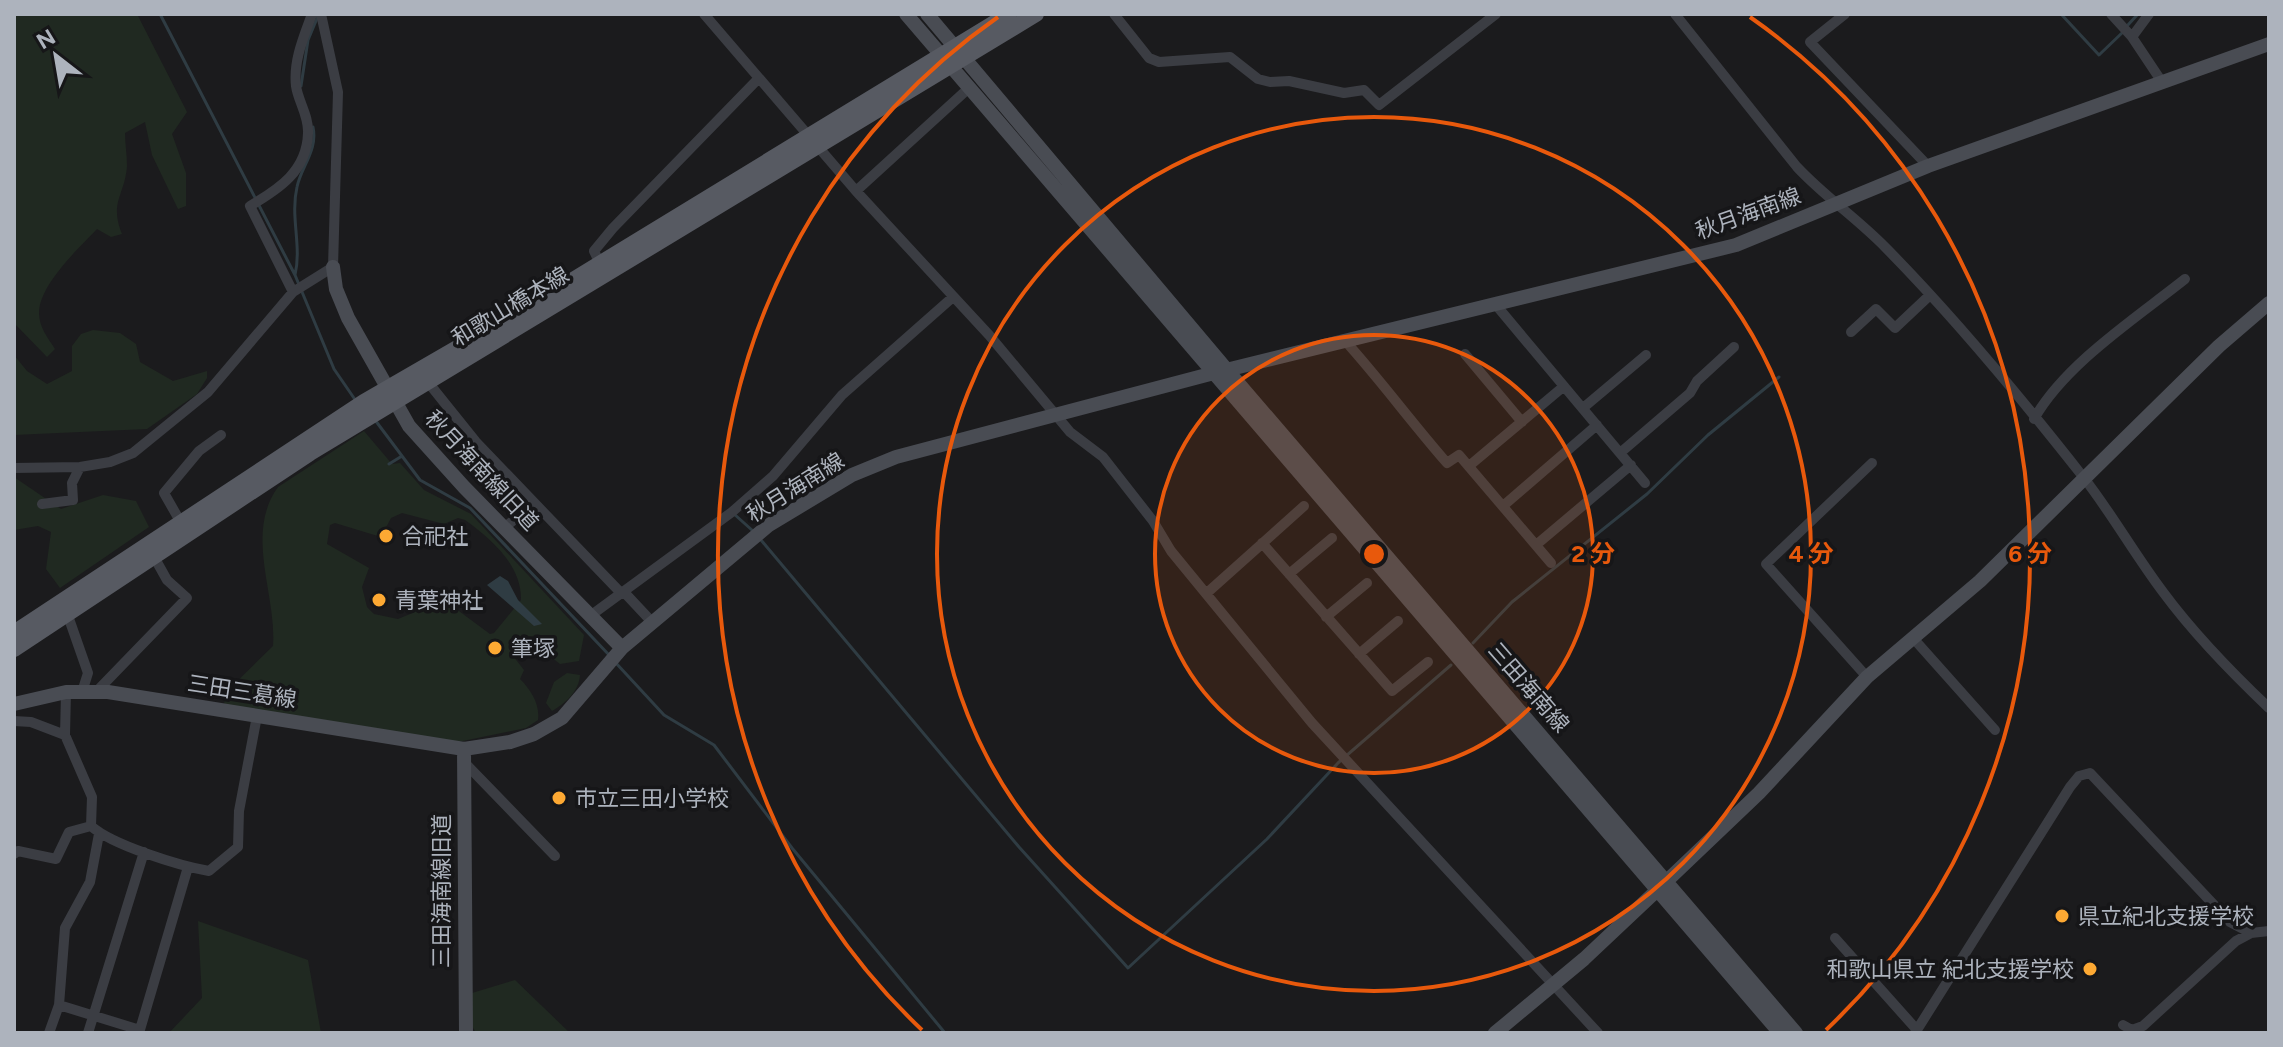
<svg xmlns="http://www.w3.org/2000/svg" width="2283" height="1047" viewBox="0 0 2283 1047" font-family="Figtree,'Noto Sans JP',sans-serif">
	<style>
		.green { fill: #202921; fill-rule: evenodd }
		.water { fill: #2f3c43 }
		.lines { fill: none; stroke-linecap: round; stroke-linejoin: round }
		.stream { stroke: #2f3c43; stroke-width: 3 }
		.street { stroke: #3b3d43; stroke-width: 10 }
		.secondary { stroke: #494c53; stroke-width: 14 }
		.primary { stroke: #575a62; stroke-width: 16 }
		.ring { fill: none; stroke: #e8590c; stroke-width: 4 }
		.poi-dot { fill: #fda933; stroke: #161618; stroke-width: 3 }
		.labels { text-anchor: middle; stroke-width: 7; stroke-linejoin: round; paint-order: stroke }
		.street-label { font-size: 22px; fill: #adb3bd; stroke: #161618 }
		.poi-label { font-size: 22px; fill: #adb3bd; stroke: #161618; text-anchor: start }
		.centre { fill: #e8590c; stroke: #161618; stroke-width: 4 }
		.ring-label { font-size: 24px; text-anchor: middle; font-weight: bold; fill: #e8590c; stroke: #161618; stroke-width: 7; stroke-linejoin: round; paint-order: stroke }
	</style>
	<rect width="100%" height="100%" fill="#1b1b1d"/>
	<!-- green -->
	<path class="green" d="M14 14H137L187 112 172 134 186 173V206L178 209 152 155 145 122 125 133C125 144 127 155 127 166 125 195 109 202 122 234L111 237 97 229C79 248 39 285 39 313 39 327 48 338 55 349L47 357 14 323Z
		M93 330 120 333 136 344 140 362 173 381 207 371V378L197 394 147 429 14 435V355L27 371 47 384 72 371V346L81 334Z
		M364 431 392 464 400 463 424 490 471 514 584 635 579 661 560 664 545 652 537 656 525 645 513 656 524 670 520 679C531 690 540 704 538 720L526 728 458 742 224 705 226 692 273 646C277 595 244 534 278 487ZM402 513 444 524 458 518 465 520C490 538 522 565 521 600L494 633 490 634 444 600 398 619 374 614 367 607 362 587 369 568 327 544 330 525 335 523 381 537 391 518Z
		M14 477 61 509 103 495 136 501 149 527 60 588 46 569 51 532 38 526 14 530Z
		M567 673 580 675C579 691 566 703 552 711L546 703 554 682Z
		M198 921 308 960 321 1033H169L202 998Z
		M515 980 570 1033H476L472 1026V993Z"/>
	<!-- water -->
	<path class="water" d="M500 576 508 581 518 600 542 624 534 626 487 585Z"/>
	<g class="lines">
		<!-- stream -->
		<path class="stream" d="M160 14 295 275 334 369 356 401
			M2061 14 2099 55 2123 32
			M2127 26 2138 14
			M301 86 308 40 318 16
			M295 275C302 246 290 217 297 187 301 167 318 150 313 127
			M375 420 420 480 470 508 610 656
			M389 464 402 456
			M734 514 753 531
			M761 540 1019 847 1128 968 1267 839 1338 763 1451 665
			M1473 643 1512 602 1647 494 1708 435 1779 377
			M615 662 664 715 714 745 792 848 945 1033"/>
		<!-- street -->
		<path class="street" d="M704 14 856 191 989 335 1070 432 1103 457 1153 521 1171 551 1312 723 1598 1033
			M1114 14 1149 58 1159 62 1230 57 1258 79 1270 82 1289 81 1344 93 1364 90 1379 105 1496 14
			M1675 14 1797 167C1825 197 1858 219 1886 248 1956 319 2022 399 2084 478 2112 514 2135 555 2163 592 2194 634 2231 672 2269 708
			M1845 14 1810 42 1928 166
			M2111 14 2132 37 2162 82
			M2132 37 2149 14
			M856 191 970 87
			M602 268 594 251 613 228 758 79
			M293 292 250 206C279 189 307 171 308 133 309 116 298 101 296 86 293 61 304 36 312 14
			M1496 305 1645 483
			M1851 332 1876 309 1895 328 1930 295
			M1347 343C1382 382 1412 423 1447 463L1459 455 1551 563
			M1465 354 1522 422
			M427 381 476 442 620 592
			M1583 408 1646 355
			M2034 419C2065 364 2136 318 2185 279
			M1620 453 1690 393 1697 381 1734 347
			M1469 466 1563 387
			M14 468 80 467 110 462 133 453 208 392 293 292 333 267 338 92 321 14
			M42 504 73 500 72 483 80 467
			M1503 506 1597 425
			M180 521 164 493 199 451 221 435
			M504 528 533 504
			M1262 543 1392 691 1428 662
			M1536 545 1631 465
			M1289 574 1332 538
			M623 591 652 622
			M1208 592 1304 506
			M67 613 88 673 82 692
			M590 616 732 512 773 476 842 395 953 297
			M1326 617 1367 583
			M1913 638 1995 730
			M1359 654 1398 621
			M1867 677 1766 564 1872 463
			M66 692 65 735 92 797 91 826C112 845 180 866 209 871L238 847 239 811 257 716
			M96 692 187 598 167 580 153 555
			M14 721 31 722 65 735
			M464 762 555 856
			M99 834 90 882 65 928 59 1005 140 1030
			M14 854 18 851 56 859 69 832 91 826
			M1835 938 1917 1030
			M2123 1025 2132 1030 2143 1026 2236 941 2251 933 2269 931
			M49 1033 59 1005
			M88 1033 144 852
			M139 1033 188 867
			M1915 1033 2070 787 2079 776 2090 773 2230 922 2251 933"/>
		<!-- secondary -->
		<path class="secondary" d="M906 14 1780 1033
			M927 14 1227 370 1796 1033
			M333 267 336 289 348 318 409 426 464 487 622 648
			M14 704 66 692H108L464 749 510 742 534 734 562 718 622 648 769 525 852 475 896 457 1214 373 1736 245 1928 166 2269 44
			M464 749 466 1033
			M1495 1033 1584 959 1652 895 1759 793 1867 677 1980 581 2219 346 2269 303"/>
		<!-- primary -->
		<path class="primary" d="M14 633 364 402 542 299 1009 14
			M14 649 310 453 1036 14"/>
	</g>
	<!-- distance rings -->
	<circle cx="1374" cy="554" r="219" fill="#e8590c" fill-opacity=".12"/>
	<g class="ring">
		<circle cx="1374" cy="554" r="219"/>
		<circle cx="1374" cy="554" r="437"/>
		<path d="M922 1030A656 656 0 0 1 998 17M1750 17A656 656 0 0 1 1826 1030"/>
	</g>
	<!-- markers -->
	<g class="poi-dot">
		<circle cx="386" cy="536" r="8"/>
		<circle cx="379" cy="600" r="8"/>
		<circle cx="495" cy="648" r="8"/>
		<circle cx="559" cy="798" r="8"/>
		<circle cx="2062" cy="916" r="8"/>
		<circle cx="2090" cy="969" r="8"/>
	</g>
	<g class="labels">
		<!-- street labels -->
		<g class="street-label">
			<text transform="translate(1748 213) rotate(-20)" y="8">秋月海南線</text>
			<text transform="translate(510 306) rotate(-31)" y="8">和歌山橋本線</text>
			<text transform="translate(482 470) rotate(47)" y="8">秋月海南線旧道</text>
			<text transform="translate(795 487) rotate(-32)" y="8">秋月海南線</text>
			<text transform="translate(1529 687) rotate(49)" y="8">三田海南線</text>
			<text transform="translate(242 691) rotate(9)" y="8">三田三葛線</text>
			<text transform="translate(441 891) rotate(-90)" y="8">三田海南線旧道</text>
		</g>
		<!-- poi labels -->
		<g class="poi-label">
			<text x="402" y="544">合祀社</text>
			<text x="395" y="608">青葉神社</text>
			<text x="511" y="656">筆塚</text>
			<text x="575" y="806">市立三田小学校</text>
			<text x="2078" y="924">県立紀北支援学校</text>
			<text x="2074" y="977" text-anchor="end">和歌山県立 紀北支援学校</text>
		</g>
	</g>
	<circle cx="1374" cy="554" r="12" class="centre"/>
	<g class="ring-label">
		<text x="1593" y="562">2 分</text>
		<text x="1811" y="562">4 分</text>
		<text x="2030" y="562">6 分</text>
	</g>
	<!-- border -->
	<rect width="2283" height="1047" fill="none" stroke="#adb3bd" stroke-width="32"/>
	<!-- north arrow -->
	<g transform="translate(56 56) rotate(329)" stroke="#161618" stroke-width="6" paint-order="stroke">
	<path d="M0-6L14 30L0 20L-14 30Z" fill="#adb3bd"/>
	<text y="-12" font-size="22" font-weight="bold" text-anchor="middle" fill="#adb3bd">N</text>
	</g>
</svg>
